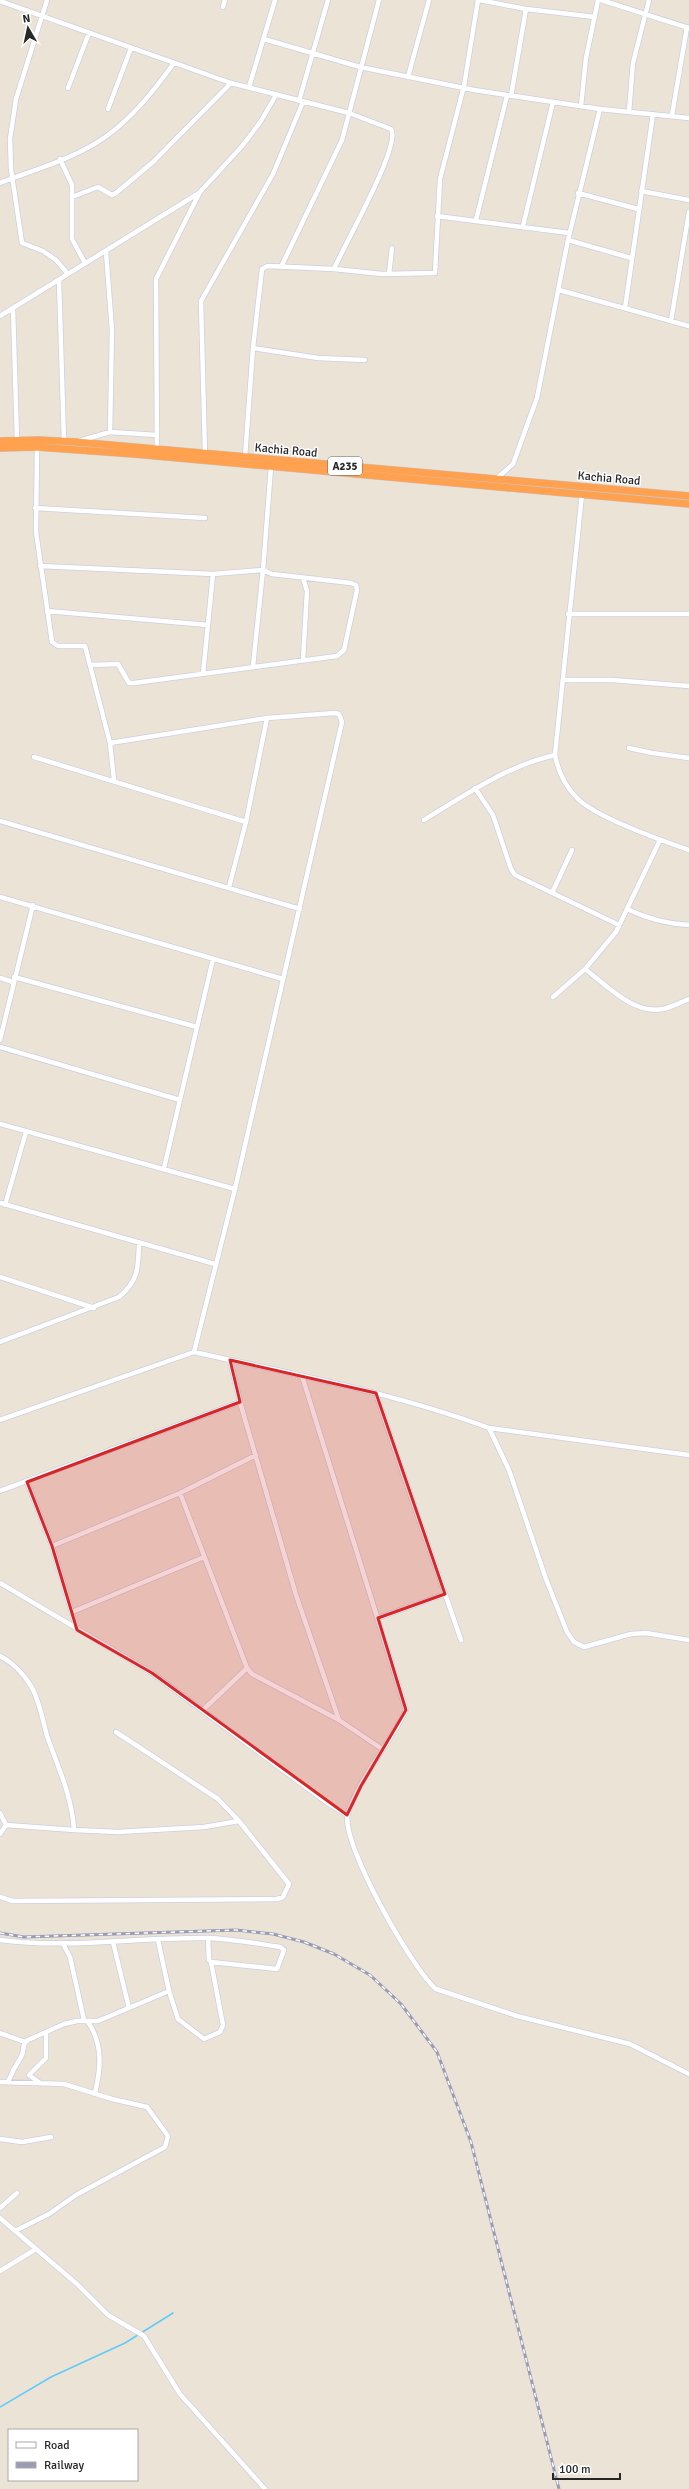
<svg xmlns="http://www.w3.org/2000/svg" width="689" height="2489" viewBox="0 0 689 2489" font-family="Signika,sans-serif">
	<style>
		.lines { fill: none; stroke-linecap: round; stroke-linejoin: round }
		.stream { stroke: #5ecbf9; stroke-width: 1.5 }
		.minor-casing { stroke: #cccfe2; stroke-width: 6 }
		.highway-casing { stroke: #c7c7c7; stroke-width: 8 }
		.minor { stroke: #fff; stroke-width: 4.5 }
		.highway { stroke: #ffa14e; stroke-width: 7 }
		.rail-casing { stroke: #999cb4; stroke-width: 3 }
		.rail { stroke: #fff; stroke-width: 1.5; stroke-dasharray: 4.5; stroke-linecap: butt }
		.marked { fill: #d62828; fill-opacity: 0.2; stroke: #d62828; stroke-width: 3; stroke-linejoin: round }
		.labels { text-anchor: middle; stroke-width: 3; stroke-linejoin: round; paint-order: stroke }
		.shield { fill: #fff; stroke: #686868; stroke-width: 1 }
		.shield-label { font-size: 11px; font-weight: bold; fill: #272727 }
		.street-label { font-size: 12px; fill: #272727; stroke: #fff }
	</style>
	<rect width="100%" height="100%" fill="#ece3d7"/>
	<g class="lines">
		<!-- stream -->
		<path class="stream" d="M0 2407 51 2377 125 2343 173 2313"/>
		<!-- minor casing -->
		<g class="minor-casing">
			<path id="minor" d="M47 0 16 99 10 139 11 169 22 243 43 251 56 260 68 274
				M479 0 526 9 595 17
				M601 0 689 28
				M0 1 231 83 349 113 391 129C402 145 343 247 334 269
				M223 7 225 0
				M264 39 360 67 474 90 600 109 689 118
				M408 77 429 0
				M249 87 275 0
				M68 88 89 33
				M511 96 526 9
				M299 101 328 0
				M581 106 586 58 598 0
				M108 109 131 48
				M629 112 633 63 649 0
				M672 115 687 27
				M60 159 72 185V239L85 263
				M0 183C36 169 77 158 108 135 134 116 155 89 174 63
				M641 191 689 200
				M578 193 638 209
				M72 197 98 187 112 195 116 193 153 162 231 83
				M437 216 569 233
				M476 220 507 96
				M523 226 553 102
				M568 240 631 258
				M106 252 112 330 110 432
				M281 267 342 140 379 0
				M389 274 392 248
				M59 280 64 442
				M559 290 689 326
				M13 308 17 440
				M625 308 653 114
				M0 316 199 193
				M671 321 689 212
				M253 348 318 358 365 360
				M79 441 110 432 157 435
				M157 450 156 279 200 192 243 145 261 121 276 95
				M205 454 201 301 273 174 303 102
				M245 457 253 348 262 269 268 266 334 269 382 274 435 273 440 179 464 86 478 0
				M496 479 513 464 537 398 568 240 600 109
				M582 494 555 755C558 771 565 786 577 798 595 817 663 841 689 850
				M35 508 205 518
				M40 566 213 574 263 570 272 574 351 583 356 585 357 590 344 650 337 656 134 683H129L118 664 91 665
				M303 578 307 591 303 660
				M47 611 208 625
				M568 614H689
				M253 666 263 570 271 467
				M203 674 213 574
				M563 680H612L689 686
				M110 743 114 780
				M629 748 652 753 689 758
				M34 757 246 822
				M475 788 493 815 511 869 515 875 619 925
				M424 820C466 794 507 766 555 755
				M0 821 300 909
				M229 887 246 822 267 718
				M552 893 572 850
				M0 897 283 979
				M627 909C648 919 666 924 689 925
				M585 969C606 985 634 1015 663 1009 672 1007 681 1002 689 999
				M14 977 197 1027
				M0 978 13 982
				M553 997 585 969 616 932 660 840
				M0 1040 33 905
				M0 1047 180 1100
				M0 1124 235 1189
				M164 1168 213 959
				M0 1203 215 1264
				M5 1205 26 1132
				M0 1277 94 1308
				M0 1342 119 1297C139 1280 138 1268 139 1243
				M194 1352C293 1374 394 1393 489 1428L509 1470 546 1579 567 1632 574 1642 584 1647 631 1634 646 1633 689 1640
				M230 1360 240 1402 296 1595 339 1720 382 1749
				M302 1376 406 1710C389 1745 361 1775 348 1813 339 1841 413 1970 436 1989L517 2016 630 2044 689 2074
				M376 1393C403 1476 433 1558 461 1640
				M0 1420 194 1352 235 1189 342 722 339 714 335 713 267 718 110 743 85 646H58L52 642 36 532 37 447
				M489 1428 689 1455
				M27 1482 52 1546 77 1630
				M0 1491 240 1402
				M180 1493 247 1668 252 1674 339 1720
				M52 1546 180 1493 256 1455
				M0 1583 152 1673 326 1802 347 1815
				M72 1612 204 1557
				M378 1618 445 1594
				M0 1656C12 1662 24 1674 31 1686 39 1699 43 1721 47 1736 58 1767 72 1796 74 1830L118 1832 204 1827 239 1821 289 1884 283 1897 277 1899 13 1901 0 1897
				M203 1710 247 1668
				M116 1732 218 1799 239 1821
				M0 1813 6 1825
				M6 1825 74 1830
				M0 1834 6 1825
				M0 1940C69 1949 138 1937 207 1938 232 1939 256 1943 280 1947L284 1950 277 1969 211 1962
				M158 1940 169 1991 178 2019 204 2039 220 2032 223 2025 211 1962 209 1960 208 1938
				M113 1942 129 2008
				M63 1944 70 1957 84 2020
				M88 2022C103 2044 101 2068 95 2093
				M0 2033 25 2042
				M0 2082 64 2084 112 2099 147 2107 168 2136 165 2147 76 2195 49 2214 17 2230
				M8 2082C12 2072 15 2066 21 2057 25 2051 21 2044 28 2040L64 2024 77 2021H98L169 1991
				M40 2083 29 2075 46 2058V2032
				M0 2139 22 2142 51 2137
				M0 2208 17 2193
				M0 2218 78 2285 108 2315 144 2336 180 2394 265 2489
				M0 2271 36 2249"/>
		</g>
		<!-- highway casing -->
		<g class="highway-casing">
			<path id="highway" d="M0 441 39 440 76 442 689 496
				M0 448 37 447 134 454 689 504"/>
		</g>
		<!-- minor -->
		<use href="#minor" class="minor"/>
		<!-- highway -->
		<use href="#highway" class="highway"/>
		<!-- rail casing -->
		<g class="rail-casing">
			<path id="rail" d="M0 1933 24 1937 236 1930 273 1934 304 1942 334 1954 370 1975 401 2004 437 2052 471 2142 559 2489"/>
		</g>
		<!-- rail -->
		<use href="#rail" class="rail"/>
	</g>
	<!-- marked area -->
	<path class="marked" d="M230 1360 376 1393 445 1594 378 1618 406 1710 361 1786 347 1815 152 1673 77 1630 52 1546 27 1482 240 1402Z"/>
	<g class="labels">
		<!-- shield labels -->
		<rect class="shield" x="328" y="457" width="34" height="18" rx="3"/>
		<g class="shield-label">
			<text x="345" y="470">A235</text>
		</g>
		<!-- street labels -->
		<g class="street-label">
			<text transform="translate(286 450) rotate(5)" y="4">Kachia Road</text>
			<text transform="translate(609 478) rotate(5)" y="4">Kachia Road</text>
		</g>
	</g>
	<!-- legend -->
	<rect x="8" y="2429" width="130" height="52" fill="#ffffff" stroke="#a9a9a9"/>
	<rect x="16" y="2442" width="20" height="6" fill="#ffffff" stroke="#a9a9a9"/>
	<text x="44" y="2449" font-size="12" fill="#272727">Road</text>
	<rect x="16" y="2462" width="20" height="6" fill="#999cb4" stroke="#a9a9a9"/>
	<text x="44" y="2469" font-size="12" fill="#272727">Railway</text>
	<!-- north arrow -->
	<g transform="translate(28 28) rotate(351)" stroke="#ffffff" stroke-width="3" paint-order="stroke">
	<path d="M0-3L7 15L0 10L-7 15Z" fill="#272727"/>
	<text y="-6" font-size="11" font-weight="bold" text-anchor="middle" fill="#272727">N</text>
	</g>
	<!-- scale -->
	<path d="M553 2473v6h67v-6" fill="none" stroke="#272727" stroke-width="2"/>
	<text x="559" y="2473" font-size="12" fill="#272727" stroke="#ffffff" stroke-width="3" paint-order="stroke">100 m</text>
</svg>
